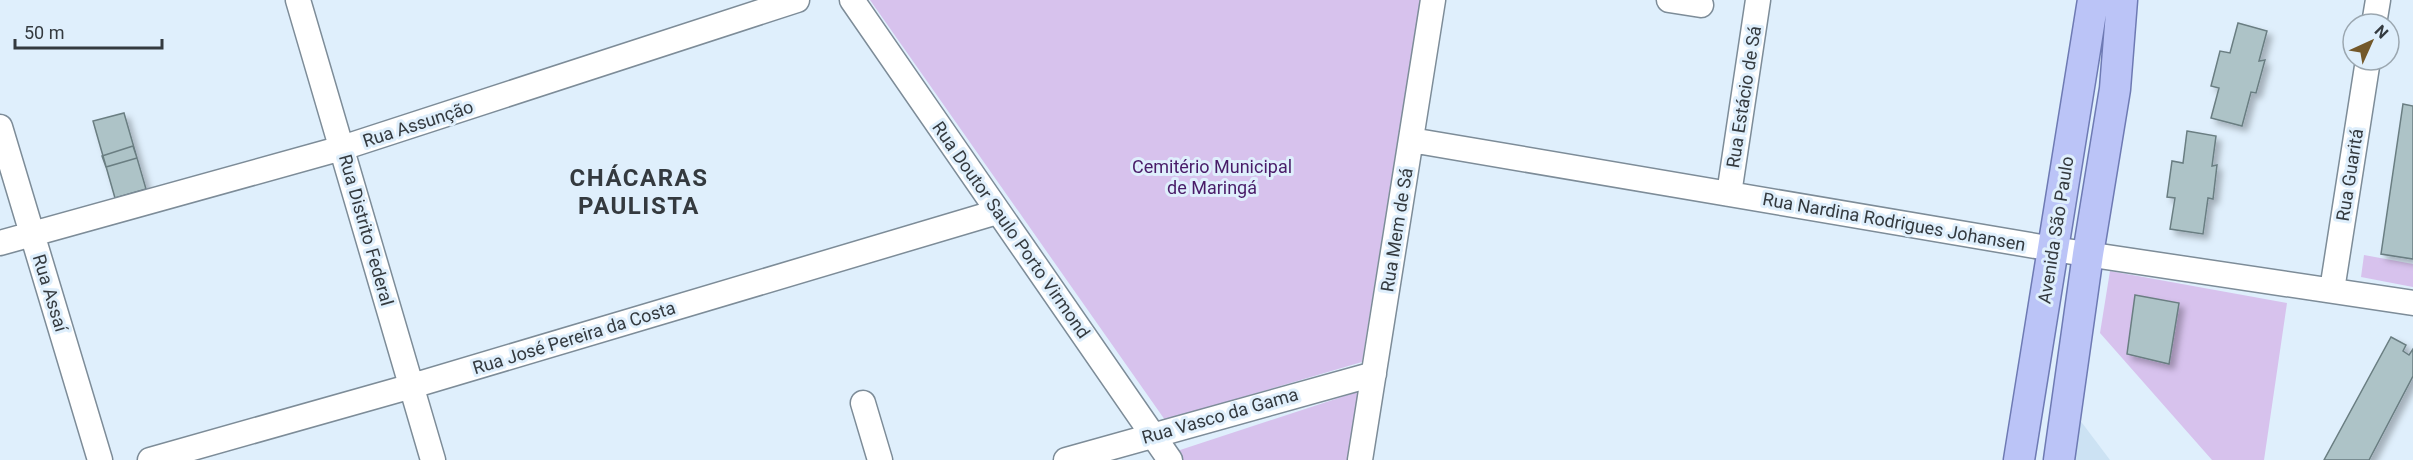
<svg xmlns="http://www.w3.org/2000/svg" width="2413" height="460" viewBox="0 0 2413 460" font-family="Roboto,sans-serif">
	<style>
		.built { fill: #cce2f3 }
		.green { fill: #d7c2ed }
		.building { fill: #adc3c7; stroke: #6a7e82; stroke-width: 1.5; filter: url(#shadow) }
		.lines { fill: none; stroke-linecap: round; stroke-linejoin: round }
		.minor-casing { stroke: #7d8c98; stroke-width: 27 }
		.major-casing { stroke: #6e7ab3; stroke-width: 33 }
		.minor { stroke: #fff; stroke-width: 24 }
		.major { stroke: #bbc4f7; stroke-width: 30 }
		.labels { text-anchor: middle; stroke-width: 6; stroke-linejoin: round; paint-order: stroke }
		.street-label { font-size: 18px; fill: #343a3f; stroke: #dfeffc }
		.park-label { font-size: 18px; fill: #491c68; stroke: #dfeffc }
		.district-label { font-size: 24px; font-weight: bold; letter-spacing: 1.5px; fill: #343a3f; stroke: #dfeffc }
	</style>
	<defs>
		<filter id="shadow"><feDropShadow dx="5" dy="5" stdDeviation="3" flood-color="#0004"/></filter>
	</defs>
	<rect width="100%" height="100%" fill="#dfeffc"/>
	<!-- built -->
	<path class="built" d="M2067 403 2110 460H2059Z"/>
	<!-- green -->
	<path class="green" d="M870 0H1420L1362 362 1165 420Z
		M2364 255 2413 264V287L2361 277Z
		M2110 271 2287 303 2264 460H2212L2100 333Z
		M1360 391 1348 460H1183L1177 451Z"/>
	<!-- building -->
	<path class="building" d="M2238 23 2267 31 2259 61 2265 60 2256 93 2251 92 2242 126 2211 118 2219 88 2211 86 2220 51 2230 53Z
		M2403 104 2413 106V259L2381 254Z
		M124 113 146 189 115 198 93 121Z
		M2187 131 2216 136 2212 166 2217 165 2213 199 2208 198 2203 234 2170 229 2175 198 2167 197 2172 161 2183 163Z
		M133 146 137 158 106 167 102 156Z
		M2135 295 2179 303 2169 364 2127 354Z
		M2391 337 2406 345 2403 351 2409 355 2413 349V376L2369 460H2324Z"/>
	<g class="lines">
		<!-- minor casing -->
		<g class="minor-casing">
			<path id="minor" d="M298 0 433 460
				M852 0 1170 460
				M1669 0 1701 5
				M2374 24 2378 0
				M0 127 100 460
				M1411 140 2053 249 2413 303
				M1729 194 1758 0
				M0 243 342 148 797 0
				M2332 290 2368 60
				M863 403 880 460
				M150 460 412 386 997 212
				M1066 460 1374 374
				M1360 460 1433 0"/>
		</g>
		<!-- major casing -->
		<g class="major-casing">
			<path id="major" d="M2019 460 2093 0
				M2059 460 2088 254 2115 89 2122 0"/>
		</g>
		<!-- minor -->
		<use href="#minor" class="minor"/>
		<!-- major -->
		<use href="#major" class="major"/>
	</g>
	<g class="labels">
		<!-- street labels -->
		<g class="street-label">
			<text transform="translate(1744 97) rotate(-81)" y="6">Rua Estácio de Sá</text>
			<text transform="translate(418 124) rotate(-18)" y="6">Rua Assunção</text>
			<text transform="translate(2350 175) rotate(-81)" y="6">Rua Guaritá</text>
			<text transform="translate(1894 222) rotate(10)" y="6">Rua Nardina Rodrigues Johansen</text>
			<text transform="translate(366 230) rotate(74)" y="6">Rua Distrito Federal</text>
			<text transform="translate(1011 230) rotate(55)" y="6">Rua Doutor Saulo Porto Virmond</text>
			<text transform="translate(1397 230) rotate(-81)" y="6">Rua Mem de Sá</text>
			<text transform="translate(2056 230) rotate(-81)" y="6">Avenida São Paulo</text>
			<text transform="translate(50 293) rotate(73)" y="6">Rua Assaí</text>
			<text transform="translate(574 338) rotate(-17)" y="6">Rua José Pereira da Costa</text>
			<text transform="translate(1220 416) rotate(-16)" y="6">Rua Vasco da Gama</text>
		</g>
		<!-- park labels -->
		<g class="park-label">
			<text x="1212" y="173">Cemitério Municipal<tspan x="1212" dy="21">de Maringá</tspan></text>
		</g>
		<!-- district labels -->
		<g class="district-label">
			<text x="639" y="186">CHÁCARAS<tspan x="639" dy="28">PAULISTA</tspan></text>
		</g>
	</g>
	<!-- north arrow -->
	<g transform="translate(2371 42) rotate(45)"><circle r="28" fill="#dfeffc" stroke="#9ba7b0" stroke-width="1.5"/>
	<path d="M0-4.5L10 22L0 15L-10 22Z" fill="#73582a"/>
	<text y="-9" font-size="16" font-weight="bold" text-anchor="middle" fill="#343a3f">N</text>
	</g>
	<!-- scale -->
	<path d="M15 39v9h147v-9" fill="none" stroke="#343a3f" stroke-width="3"/>
	<text x="24" y="39" font-size="18" fill="#343a3f" stroke="#dfeffc" stroke-width="4.5" paint-order="stroke">50 m</text>
</svg>
